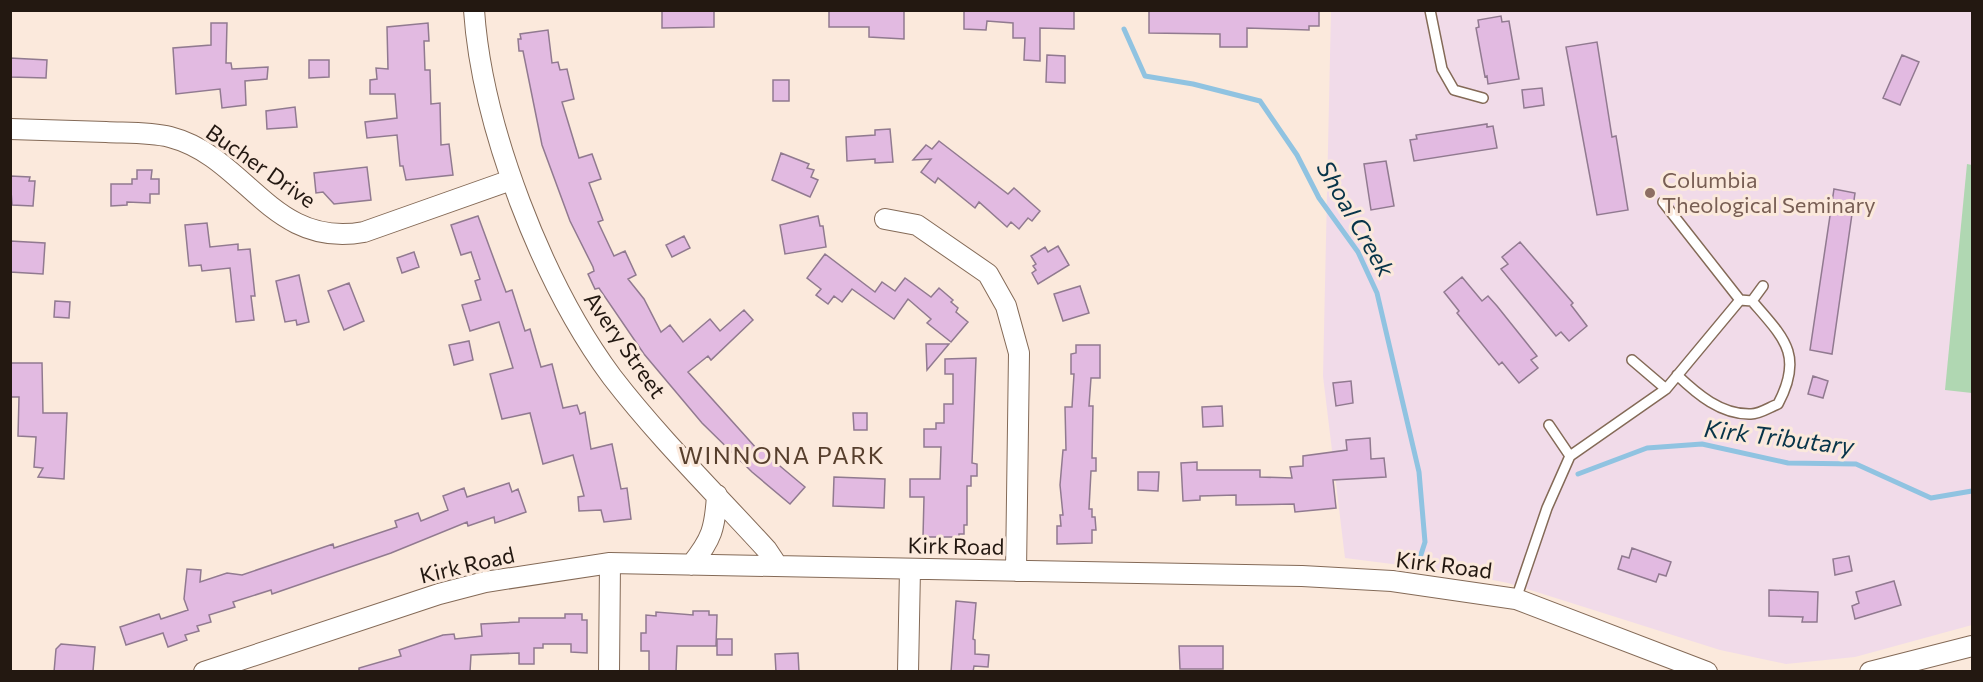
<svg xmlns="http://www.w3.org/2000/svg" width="1983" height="682" viewBox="0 0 1983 682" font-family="Commissioner,sans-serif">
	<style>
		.education { fill: #f1dbe9 }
		.green { fill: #b0d7b2 }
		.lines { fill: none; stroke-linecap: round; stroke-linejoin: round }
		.stream { stroke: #90c3e1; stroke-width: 5 }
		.building { fill: #e2bae1; stroke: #917a90; stroke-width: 1.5 }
		.service-casing { stroke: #846a57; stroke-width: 12 }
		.minor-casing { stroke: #846a57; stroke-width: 22 }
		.service { stroke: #fff; stroke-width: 9 }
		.minor { stroke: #fff; stroke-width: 20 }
		.education-dot { fill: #8d6e63; stroke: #fbe9dc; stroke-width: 2 }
		.labels { text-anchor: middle; stroke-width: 6; stroke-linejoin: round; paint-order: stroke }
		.street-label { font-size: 22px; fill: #231811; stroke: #fbe9dc }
		.education-label { font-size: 22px; fill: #785e54; stroke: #fbe9dc; text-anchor: start }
		.water-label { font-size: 24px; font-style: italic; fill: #073449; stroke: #fbe9dc }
		.neighbourhood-label { font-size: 24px; letter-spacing: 1.5px; fill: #573f2d; stroke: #fbe9dc }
	</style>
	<rect width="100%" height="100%" fill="#fbe9dc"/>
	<!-- education -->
	<path class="education" d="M1331 11H1972V625L1855 657 1786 664 1720 650 1508 583 1447 571 1345 558 1323 376Z"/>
	<!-- green -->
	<path class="green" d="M1967 164 1972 165V393L1945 390Z"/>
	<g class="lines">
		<!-- stream -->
		<path class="stream" d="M1124 29 1145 76 1193 84 1260 101 1297 155 1319 198 1358 252 1377 293 1419 472 1425 542 1417 567
			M1578 474 1647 448 1702 444 1788 463 1856 464 1931 498 1972 491"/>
	</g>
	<!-- building -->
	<path class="building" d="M662 10H714V27L662 28Z
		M829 10H904V39L869 37V27H829Z
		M964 10H1074V29L1040 28V61L1024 60 1025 38H1013V23L987 21 986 30 964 29Z
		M1149 10H1319V26H1309V30L1247 28V47H1220V34L1149 33Z
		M1501 16 1502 22 1509 21 1519 79 1488 84 1487 76 1485 77 1476 28 1479 27 1478 20Z
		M211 23H227L226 63H231L232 69 268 67 267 79 245 81 246 105 222 108 220 89 176 94 173 48 211 45Z
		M428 23 429 41H424L425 70H430L431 104 440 103 441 145 449 144 453 175 406 180 403 166H400L397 135 367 138 365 122 397 118 395 94H370V80L377 79 376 68 388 69 387 27Z
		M548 30 552 63 558 62 560 70 567 69 574 99 562 102 579 158 592 154 601 179 589 183 603 220 598 222 614 256 625 251 636 275 628 279 644 299 661 332 670 325 683 342 710 319 720 331 744 310 753 320 711 360 708 356 688 372 757 449 763 445 771 453 768 456 805 487 790 504 752 472 702 423 644 354 599 288 595 289 588 274 594 271 593 267 570 221 542 145 523 51H519L518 39H521L520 34Z
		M1597 42 1612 137 1616 136 1628 210 1597 215 1566 47Z
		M1047 55 1065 56V83L1046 82Z
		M1902 55 1919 62 1900 105 1883 98Z
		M10 58 47 60 46 78 10 77Z
		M309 60H329V77L309 78Z
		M773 80H789V101H773Z
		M1542 88 1544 105 1524 108 1522 90Z
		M295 107 297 127 267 129 266 111Z
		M1487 124V127L1493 126 1497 148 1414 161 1410 140 1417 139 1416 135Z
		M890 129 893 162 875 163V159L847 161 846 137 875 135V130Z
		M939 141 1008 194 1014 188 1040 211 1032 221 1028 218 1019 229 1011 222 1007 227 979 202 975 208 938 178 935 183 921 172 931 159 913 160 926 145 932 149Z
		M781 153 809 164 807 168 814 170 811 177 818 180 810 197 772 180Z
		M1386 161 1394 206 1371 210 1364 164Z
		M367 167 371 200 334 204 323 192 316 193 314 173Z
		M137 170H152L151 179H159V194H150V203L127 202V205L111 206V184H132V179H137Z
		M10 176 30 177 29 181H35L33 206 12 205Z
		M1834 189 1855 193 1832 354 1810 350Z
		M478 216 506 292 512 290 525 331 530 329 541 367 552 364 563 408 577 405 580 414 585 412 591 449 612 444 621 489 627 488 631 519 604 522 601 510 579 511 578 497 584 496 573 455 543 464 530 413 502 419 490 374 513 368 499 322 470 331 462 305 481 300 475 281 480 279 471 252 461 255 451 225Z
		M818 216 820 226H823L826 247 785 254 780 225Z
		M207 223 210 247 238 244V250L250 249 255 296H251L254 320 236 322 230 268 202 271 201 265 189 266 185 225Z
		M684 236 690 248 672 257 666 245Z
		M10 241 45 243 43 274 10 272Z
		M1520 242 1573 303 1571 305 1587 326 1569 341 1561 332 1556 336 1501 269 1508 264 1502 257Z
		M1058 246 1069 265 1038 284 1032 273 1036 270 1033 266 1036 264 1031 256 1045 247 1048 252Z
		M414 252 419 267 402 273 397 258Z
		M825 254 875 292 882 282 895 291 905 278 931 297 939 288 953 300 951 302 958 308 956 312 968 322 951 342 927 323 931 319 908 299 894 319 852 289 842 302 834 296 828 304 816 295 821 289 807 278Z
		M299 275 309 322 297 325 296 320 285 322 276 281Z
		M1462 277 1482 301 1488 296 1497 306 1537 356 1531 360 1538 368 1519 383 1502 362 1499 365 1457 313 1459 311 1444 292Z
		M349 283 364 321 344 330 328 291Z
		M1080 286 1089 313 1063 321 1054 294Z
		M55 301 70 302 69 318 54 317Z
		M469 341 473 360 454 365 449 345Z
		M926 344H949L927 370Z
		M1076 345H1100V378H1091L1089 406H1093L1092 458H1096V471H1091L1089 509H1092V517H1095L1096 530H1092V543L1057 544V526H1061L1060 515H1063L1060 485 1063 450H1066L1065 407H1072L1074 374H1071V354L1076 353Z
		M976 358 972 463 977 464V476H971V486H967V525H964V534H959V537H923L924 497H910V479H940L941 447H924V429H936V423H944V404H953V374H945V359Z
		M10 363H42L43 413H67L64 479 38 477 43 468 34 467 36 437 18 436 19 397H10Z
		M1813 376 1828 381 1823 398 1808 394Z
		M1351 381 1353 403 1336 406 1333 383Z
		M1222 406 1223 426 1203 427 1202 407Z
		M853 413H867V430H854Z
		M1370 438 1371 459 1384 458 1386 477 1333 480 1336 508 1295 512 1294 504 1236 505V495L1200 496V500L1183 501 1181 463 1197 462V470H1260V477L1292 478 1290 467 1303 466V456L1347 450 1346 440Z
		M1138 472H1159L1158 491 1138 490Z
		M834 477 885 479 884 508 833 506Z
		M509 483 512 492 518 489 526 512 495 523 494 517 468 526 467 522 391 553 272 594 271 590 233 602 235 607 209 615 211 622 197 626 199 631 185 635 187 640 168 647 163 633 126 645 120 627 159 614 161 619 188 610 184 599 187 569 201 570 200 582 227 573 242 575 333 544 334 548 397 527 395 521 418 513 421 521 448 510 443 496 464 488 467 497Z
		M1632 548 1671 562 1666 576 1659 574 1656 582 1618 569 1622 556 1629 558Z
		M1849 556 1852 571 1835 575 1833 559Z
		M1894 581 1901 605 1855 619 1852 606 1859 603 1856 592Z
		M1769 590 1818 592 1817 622H1802L1803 617 1769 616Z
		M956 601 976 603 973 639 975 640V654L989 655 988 667 974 666 973 672H951Z
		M693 611H709V615H717L716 646H677L676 672H649V651H641V633H646V615L656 616V612L693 615Z
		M565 614H582V620H587V653L571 652V644H543V648H534V664H519V653L471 655 470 672H359V668L401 656 399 650 443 635 454 634 455 639 482 636 481 624 519 622V618H565Z
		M717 639H732V655H717Z
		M61 644 95 647 93 671 54 672 56 649Z
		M1179 646H1223V669H1180Z
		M798 653 799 672H776L775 654Z"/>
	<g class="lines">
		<!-- service casing -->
		<g class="service-casing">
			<path id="service" d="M1430 10 1442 69 1454 90 1483 98
				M1663 202 1740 300
				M1632 360 1666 389
				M1677 375C1697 394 1721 415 1751 414 1760 414 1770 407 1778 404 1804 355 1784 338 1752 301
				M1549 425 1570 456
				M1516 599 1547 508 1570 456 1666 389 1740 300 1752 301 1763 286"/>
		</g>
		<!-- minor casing -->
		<g class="minor-casing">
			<path id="minor" d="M474 10C482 127 543 284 612 377 659 438 715 493 767 550L777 565
				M10 129C42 130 74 131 106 132 127 133 150 132 170 137 247 157 271 249 364 232L511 180
				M885 219 917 225 988 274 1006 306 1019 353 1016 571
				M691 565C712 539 715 528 717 495
				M204 672 439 594 485 582 610 563 1302 576 1392 581 1516 599 1707 672
				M609 672 610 563
				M908 672 910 569
				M1870 672 1972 646"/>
		</g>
		<!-- service -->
		<use href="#service" class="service"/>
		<!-- minor -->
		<use href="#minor" class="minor"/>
	</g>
	<!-- markers -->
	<circle class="education-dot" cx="1650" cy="193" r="6"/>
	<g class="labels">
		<!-- street labels -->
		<g class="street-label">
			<text transform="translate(261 166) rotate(35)" y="8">Bucher Drive</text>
			<text transform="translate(625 345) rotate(55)" y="8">Avery Street</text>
			<text transform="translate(956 546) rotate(1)" y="8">Kirk Road</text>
			<text transform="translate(467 565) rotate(-13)" y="8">Kirk Road</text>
			<text transform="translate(1444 565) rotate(7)" y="8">Kirk Road</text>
		</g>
		<!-- education labels -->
		<g class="education-label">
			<text x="1662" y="188">Columbia<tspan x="1662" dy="25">Theological Seminary</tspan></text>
		</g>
		<!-- water labels -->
		<g class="water-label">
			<text transform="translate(1355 219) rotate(60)" y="8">Shoal Creek</text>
			<text transform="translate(1779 438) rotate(7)" y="8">Kirk Tributary</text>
		</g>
		<!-- neighbourhood labels -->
		<g class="neighbourhood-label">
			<text x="782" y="464">WINNONA PARK</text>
		</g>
	</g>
	<!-- border -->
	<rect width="1983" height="682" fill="none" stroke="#231811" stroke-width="24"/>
</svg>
